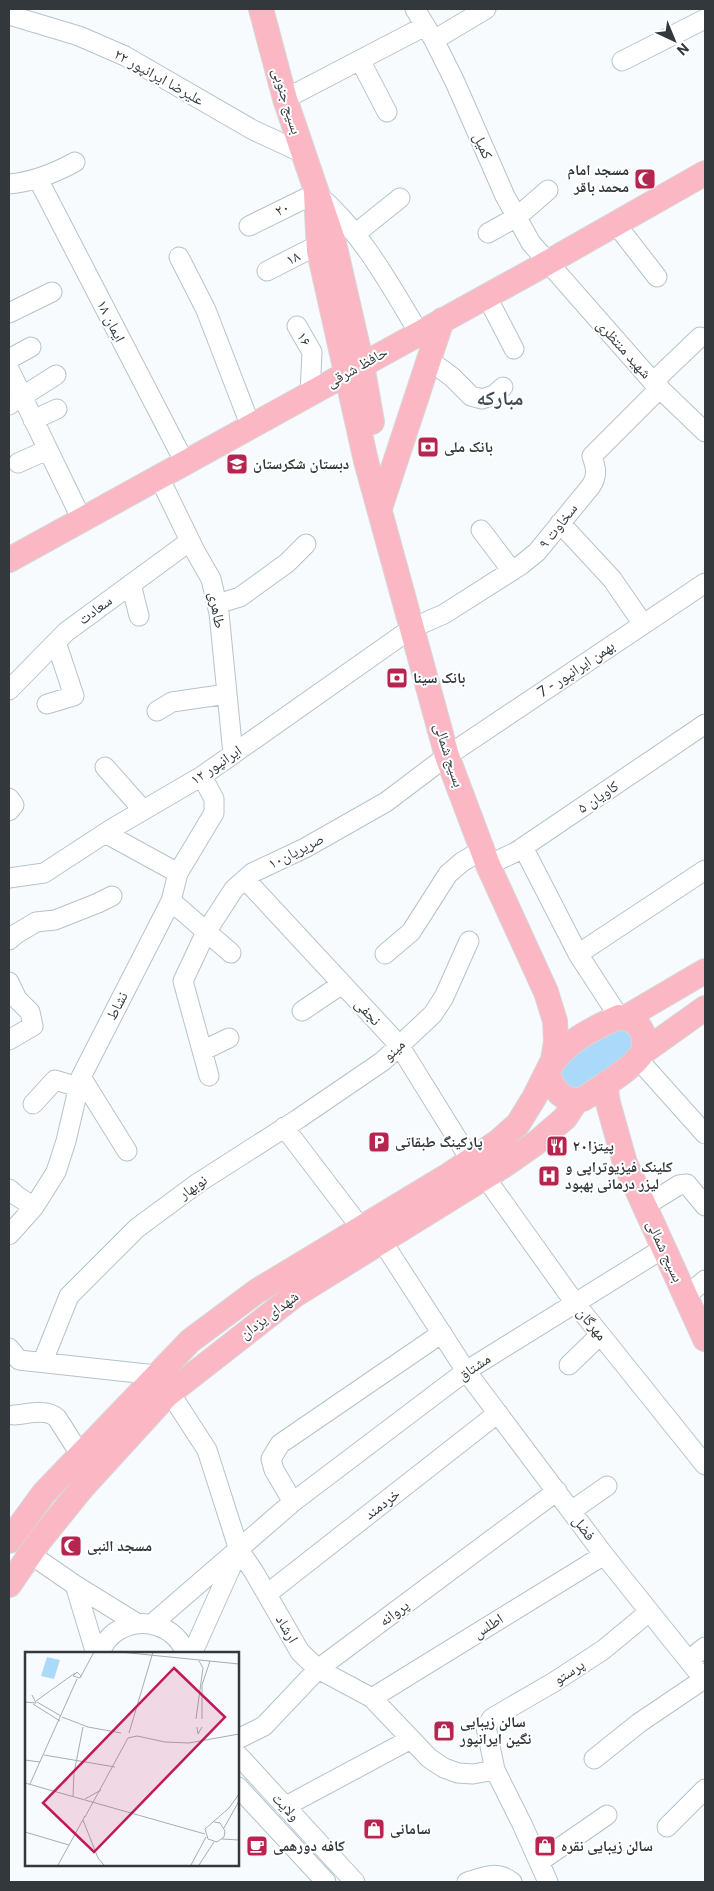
<svg xmlns="http://www.w3.org/2000/svg" width="714" height="1891" viewBox="0 0 714 1891" font-family="Roboto,'Noto Naskh Arabic',sans-serif">
	<style>
		.green { fill: #abd9f9 }
		.lines { fill: none; stroke-linecap: round; stroke-linejoin: round }
		.minor-casing { stroke: #b4c3cd; stroke-width: 21 }
		.major-casing { stroke: #d6d7d8; stroke-width: 26 }
		.minor { stroke: #fff; stroke-width: 19 }
		.major { stroke: #fbb8c4; stroke-width: 24 }
		.labels { text-anchor: middle; stroke-width: 4; stroke-linejoin: round; paint-order: stroke }
		.street-label { font-size: 15px; fill: #32383c; stroke: #fff }
		.poi-label { font-size: 15px; font-weight: bold; fill: #32383c; stroke: #fff; text-anchor: start }
		.district-label { font-size: 20px; font-weight: bold; fill: #404c55; stroke: #fff }
		.inset-road { fill: none; stroke: #a9adb0; stroke-width: 1 }
		.view { fill: #c2185b; fill-opacity: 0.15; stroke: #c2185b; stroke-width: 2.5 }
		.inset-edge { fill: none; stroke: #32383c; stroke-width: 2.5 }
	</style>
	<rect width="100%" height="100%" fill="#f8fbfd"/>
	<!-- green -->
	<path class="green" d="M621 1028 631 1036 636 1047 589 1086 575 1089 565 1086 560 1076 561 1064 584 1046Z"/>
	<g class="lines">
		<!-- minor casing -->
		<g class="minor-casing">
			<path id="minor" d="M415 9 434 40 455 82 505 196 531 243 653 382 705 432
				M9 15 79 36 125 56 253 130 303 153
				M434 40 486 9
				M360 60 387 112
				M622 61 705 19
				M285 99 425 26
				M38 179 185 463
				M9 184C33 182 53 174 75 162
				M615 223 657 277
				M249 226 316 193C361 231 389 283 419 333
				M488 233 517 217 548 190
				M355 234 400 198
				M179 257 206 310 251 427
				M267 271 318 245
				M486 295 514 349
				M9 313 52 292
				M297 326 312 352
				M9 359 31 347
				M429 360 452 377 471 396 482 399 494 395 503 387
				M9 369 82 520
				M653 382 700 337
				M310 394 312 352
				M9 405 56 375
				M33 420 57 409
				M18 463 47 450
				M159 477 195 551 211 579 219 613 233 754
				M560 523 612 579 643 624
				M481 530 512 571
				M131 584 139 616
				M217 604 240 597 287 563 306 544
				M9 690 66 632 190 541
				M47 704 74 696 56 642
				M157 711 172 702 227 694
				M105 767 143 810
				M9 798 14 805 9 811
				M105 833 178 873
				M523 847 578 954 619 1017
				M488 865 516 852 705 724
				M9 878 44 873 113 828 202 776 412 628 444 614 521 565 537 552 591 486C598 475 596 468 592 456L660 388
				M245 879 399 1045 471 1161
				M171 901 231 953
				M9 940 16 934 36 922 55 920 98 903 112 896
				M385 954 411 932 448 874 462 862 482 850
				M578 954 705 870
				M9 982 17 999 30 1012 33 1026 9 1040
				M302 1011 342 984
				M202 1051 229 1038
				M637 1058 705 1134
				M209 1076 183 981 206 932 234 889 252 873 305 848 386 802 447 756 705 583
				M81 1077 127 1151
				M33 1104 55 1080 78 1087
				M284 1127 361 1228
				M485 1177 575 1303 705 1465
				M9 1189 17 1196 34 1207
				M645 1206 679 1185 687 1184 705 1206
				M9 1235 34 1207 56 1172 66 1141 81 1077 171 901 178 873 214 813V799L202 776
				M382 1241 466 1371 604 1555 705 1681
				M686 1296 705 1280
				M9 1348 19 1360 156 1375
				M43 1361 69 1296 137 1228 198 1183 298 1119 383 1061 433 1014 444 997 469 941
				M569 1365 600 1335
				M170 1393 207 1450 239 1550 254 1572 300 1652 318 1669 372 1698 429 1758 444 1768 458 1773 473 1774 495 1770
				M14 1415C28 1414 46 1408 57 1418L80 1454
				M293 1502 274 1470 271 1459 280 1444 442 1333
				M571 1511 607 1486
				M30 1554 75 1585
				M267 1594 498 1413
				M152 1624 293 1502 466 1371 664 1248
				M96 1654 75 1585 138 1624
				M99 1654C104 1644 109 1635 119 1630 144 1616 176 1626 186 1654
				M192 1654 236 1556
				M689 1660 705 1647
				M372 1698 604 1555
				M238 1739 264 1726 318 1669 557 1491
				M238 1755 355 1882
				M594 1759 639 1723 704 1679
				M238 1787 326 1882
				M286 1806 411 1739
				M667 1827 705 1789
				M539 1862 607 1815
				M467 1882C484 1877 496 1870 512 1882
				M548 1882 522 1824 495 1770 486 1727 492 1718 554 1682 603 1650 649 1612"/>
		</g>
		<!-- major casing -->
		<g class="major-casing">
			<path id="major" d="M261 9 285 99 334 243 362 365 372 422
				M380 508 442 320
				M9 560 547 263 705 173
				M619 1017C630 1019 639 1022 643 1034 644 1039 645 1047 642 1053 634 1068 598 1089 583 1099 563 1104 553 1089 547 1072 561 1044 591 1029 619 1017Z
				M625 1018 705 971
				M642 1053 705 1008
				M605 1084 608 1103 625 1163 705 1339
				M9 1541 44 1493 190 1341 257 1291 449 1175 499 1141 518 1124 534 1098 553 1060 556 1042 555 1021 546 992 488 865 447 756 366 461 319 251 316 193
				M9 1585 40 1540 82 1488 167 1395 295 1295 503 1166 536 1143 565 1118 577 1100"/>
		</g>
		<!-- minor -->
		<use href="#minor" class="minor"/>
		<!-- major -->
		<use href="#major" class="major"/>
	</g>
	<!-- icons -->
	<defs>
		<g id="mosque-square" transform="scale(1.125)"><rect x="-9" y="-9" width="18" height="18" rx="4" fill="#b52550" stroke="#fff"/><path d="M3.5-4.9A6 6 0 1 0 3.5 4.9A5 5 0 1 1 3.5-4.9Z" fill="#fff"/></g>
		<g id="bank-square" transform="scale(1.125)"><rect x="-9" y="-9" width="18" height="18" rx="4" fill="#b52550" stroke="#fff"/><path d="M-6-4H6V4H-6ZM0-2.3a2.3 2.3 0 1 0 0 4.6a2.3 2.3 0 1 0 0-4.6Z" fill="#fff"/></g>
		<g id="school-square" transform="scale(1.125)"><rect x="-9" y="-9" width="18" height="18" rx="4" fill="#b52550" stroke="#fff"/><path d="M0-5L7-2L0 1L-7-2ZM-4 1L0 2.5L4 1V4Q0 6-4 4Z" fill="#fff"/></g>
		<g id="parking-square" transform="scale(1.125)"><rect x="-9" y="-9" width="18" height="18" rx="4" fill="#b52550" stroke="#fff"/><path d="M-3.5-5.5H1a3.5 3.5 0 0 1 0 7H-1V5.5H-3.5ZM-1-3.4V-.6H.8a1.4 1.4 0 0 0 0-2.8Z" fill="#fff"/></g>
		<g id="restaurant-square" transform="scale(1.125)"><rect x="-9" y="-9" width="18" height="18" rx="4" fill="#b52550" stroke="#fff"/><path d="M-5-6h1v4h1v-4h1v4h1v-4h1v5L-1.5 .5V6h-2V.5L-5-1ZM5-6V6H3V1.5H1.5Q1.5-4 5-6Z" fill="#fff"/></g>
		<g id="hospital-square" transform="scale(1.125)"><rect x="-9" y="-9" width="18" height="18" rx="4" fill="#b52550" stroke="#fff"/><path d="M-5-5h3v3.5h4V-5h3V5h-3V1.5h-4V5h-3Z" fill="#fff"/></g>
		<g id="shop-square" transform="scale(1.125)"><rect x="-9" y="-9" width="18" height="18" rx="4" fill="#b52550" stroke="#fff"/><path d="M-5-2.5h2.3a2.7 3.5 0 0 1 5.4 0H5L5.5 6h-11ZM-1.5-2.5h3a1.5 2.3 0 0 0-3 0Z" fill="#fff"/></g>
		<g id="cafe-square" transform="scale(1.125)"><rect x="-9" y="-9" width="18" height="18" rx="4" fill="#b52550" stroke="#fff"/><path d="M-5.5-4.5H6V0H3Q3 3.5 0 3.5H-2.5Q-5.5 3.5-5.5 0ZM3-3.2v2h1.7v-2ZM-6 4.5H4V6H-6Z" fill="#fff"/></g>
	</defs>
	<g fill-rule="evenodd">
		<use href="#mosque-square" x="645" y="179"/>
		<use href="#bank-square" x="428" y="447"/>
		<use href="#school-square" x="237" y="464"/>
		<use href="#bank-square" x="397" y="678"/>
		<use href="#parking-square" x="379" y="1142"/>
		<use href="#restaurant-square" x="557" y="1146"/>
		<use href="#hospital-square" x="549" y="1176"/>
		<use href="#mosque-square" x="71" y="1546"/>
		<use href="#shop-square" x="444" y="1731"/>
		<use href="#shop-square" x="374" y="1829"/>
		<use href="#cafe-square" x="257" y="1846"/>
		<use href="#shop-square" x="545" y="1846"/>
	</g>
	<g class="labels">
		<!-- street labels -->
		<g class="street-label">
			<text transform="translate(159 77) rotate(29)" y="5">علیرضا ایرانپور ۲۲</text>
			<text transform="translate(287 101) rotate(73)" y="5">بسیج جنوبی</text>
			<text transform="translate(483 146) rotate(66)" y="5">کمیل</text>
			<text transform="translate(282 209) rotate(-27)" y="5">۲۰</text>
			<text transform="translate(293 258) rotate(-27)" y="5">۱۸</text>
			<text transform="translate(111 321) rotate(63)" y="5">ایمان ۱۸</text>
			<text transform="translate(304 339) rotate(59)" y="5">۱۶</text>
			<text transform="translate(624 349) rotate(48)" y="5">شهید منتظری</text>
			<text transform="translate(357 367) rotate(-29)" y="5">حافظ شرقی</text>
			<text transform="translate(558 526) rotate(-52)" y="5">سخاوت ۹</text>
			<text transform="translate(95 610) rotate(-37)" y="5">سعادت</text>
			<text transform="translate(217 610) rotate(80)" y="5">طاهری</text>
			<text transform="translate(576 669) rotate(-34)" y="5">بهمن ایرانپور - 7</text>
			<text transform="translate(449 755) rotate(72)" y="5">بسیج شمالی</text>
			<text transform="translate(216 765) rotate(-34)" y="5">ایرانپور ۱۲</text>
			<text transform="translate(598 797) rotate(-34)" y="5">کاویان ۵</text>
			<text transform="translate(296 851) rotate(-27)" y="5">صریریان۱۰</text>
			<text transform="translate(117 1006) rotate(-63)" y="5">نشاط</text>
			<text transform="translate(368 1012) rotate(47)" y="5">نجفی</text>
			<text transform="translate(394 1050) rotate(-43)" y="5">مینو</text>
			<text transform="translate(193 1187) rotate(-35)" y="5">نوبهار</text>
			<text transform="translate(665 1251) rotate(65)" y="5">بسیج شمالی</text>
			<text transform="translate(269 1315) rotate(-37)" y="5">شهدای یزدان</text>
			<text transform="translate(592 1324) rotate(51)" y="5">مهرگان</text>
			<text transform="translate(474 1367) rotate(-34)" y="5">مشتاق</text>
			<text transform="translate(382 1504) rotate(-38)" y="5">خردمند</text>
			<text transform="translate(584 1528) rotate(53)" y="5">فضل</text>
			<text transform="translate(394 1613) rotate(-37)" y="5">پروانه</text>
			<text transform="translate(488 1626) rotate(-32)" y="5">اطلس</text>
			<text transform="translate(287 1629) rotate(60)" y="5">ارشاد</text>
			<text transform="translate(569 1672) rotate(-33)" y="5">پرستو</text>
			<text transform="translate(286 1807) rotate(47)" y="5">ولایت</text>
		</g>
		<!-- poi labels -->
		<g class="poi-label">
			<text x="629" y="175" text-anchor="end">مسجد امام<tspan x="629" dy="17">محمد باقر</tspan></text>
			<text x="444" y="452">بانک ملی</text>
			<text x="253" y="469">دبستان شکرستان</text>
			<text x="413" y="683">بانک سینا</text>
			<text x="395" y="1147">پارکینگ طبقاتی</text>
			<text x="573" y="1151">پیتزا۲۰</text>
			<text x="565" y="1172">کلینک فیزیوتراپی و<tspan x="565" dy="17">لیزر درمانی بهبود</tspan></text>
			<text x="87" y="1551">مسجد النبی</text>
			<text x="460" y="1727">سالن زیبایی<tspan x="460" dy="17">نگین ایرانپور</tspan></text>
			<text x="390" y="1834">سامانی</text>
			<text x="273" y="1851">کافه دورهمی</text>
			<text x="561" y="1851">سالن زیبایی نقره</text>
		</g>
		<!-- district labels -->
		<g class="district-label">
			<text x="500" y="405">مبارکه</text>
		</g>
	</g>
	<!-- overview -->
	<g transform="translate(25 1652)">
		<rect width="214" height="214" fill="#f8fbfd"/>
		<path d="M22 5 35 8 29 27 16 24Z" fill="#abd9f9"/>
		<path class="inset-road" d="M95 0 214 12M56 24 52 20 48 24 55 26 69 0M11 49 50 21M0 50 11 51 7 43M12 50 36 64M8 52 35 69M37 65 63 75 96 81M171 67 178 16 174 9M177 67V33L185 9M172 75 173 82 177 75M104 81 128 0M19 103 90 115M0 108 15 110M0 131 180 182M5 132 52 27M48 144 49 121 58 75M60 147 76 138M60 165 103 86 112 84 140 90 164 91 214 82M58 168 73 206 79 213M189 170 195 171 200 179 199 185 192 190 183 187 180 177 204 156 214 142M199 176 214 149M0 180 44 193M197 187 214 188M33 213 60 164M166 213 181 185M174 213 189 190"/>
		<path class="view" d="M149 16 200 65 69 200 18 151Z"/>
		<rect width="214" height="214" class="inset-edge"/>
	</g>
	<!-- border -->
	<rect width="714" height="1891" fill="none" stroke="#32383c" stroke-width="20"/>
	<!-- north arrow -->
	<g transform="translate(674 40) rotate(136)" stroke="#ffffff" stroke-width="4" paint-order="stroke">
	<path d="M0-4L9 19L0 12L-9 19Z" fill="#32383c"/>
	<text y="-8" font-size="14" font-weight="bold" text-anchor="middle" fill="#32383c">N</text>
	</g>
</svg>
